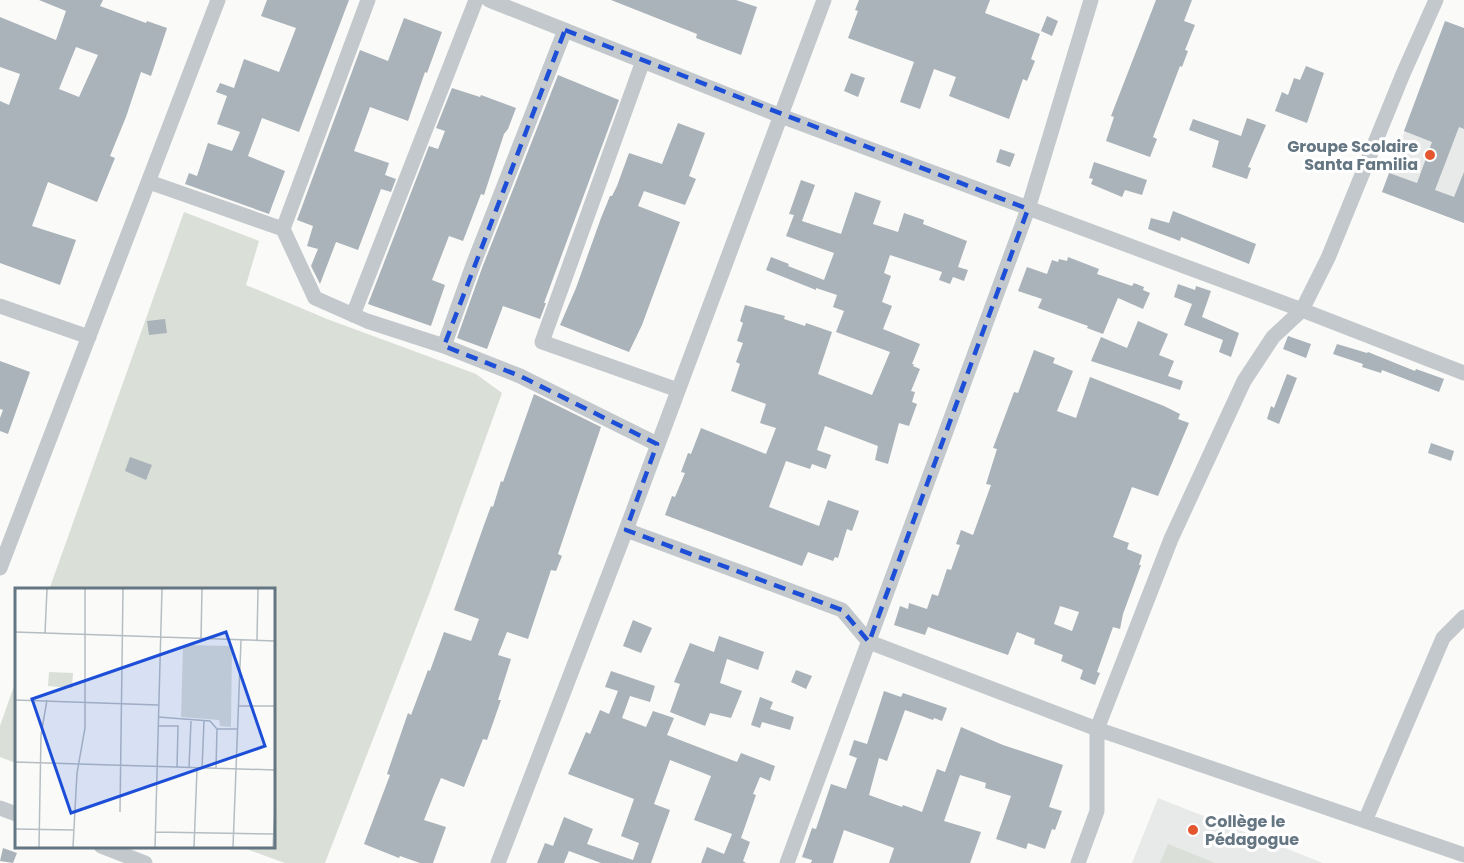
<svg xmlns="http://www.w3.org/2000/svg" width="1464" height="863" viewBox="0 0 1464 863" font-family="Poppins,sans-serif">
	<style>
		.built { fill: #e8e9e9 }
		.green { fill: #dadfd7 }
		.building { fill: #aab3b9; fill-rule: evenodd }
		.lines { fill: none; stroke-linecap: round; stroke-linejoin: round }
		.minor { stroke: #c3c8cc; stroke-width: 15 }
		.marked { fill: none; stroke: #1d4ed8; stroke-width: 4.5; stroke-dasharray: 12 8; stroke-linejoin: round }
		.poi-dot { fill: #e4572e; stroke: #fff; stroke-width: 2 }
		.labels { text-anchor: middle; stroke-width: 6; stroke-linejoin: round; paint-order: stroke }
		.poi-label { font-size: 16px; font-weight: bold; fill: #657683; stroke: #fff; text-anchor: end }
		.inset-road { fill: none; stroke: #b5bdc2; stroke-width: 1.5 }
		.view { fill: #1d4ed8; fill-opacity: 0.15; stroke: #1d4ed8; stroke-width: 3 }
		.inset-edge { fill: none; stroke: #657683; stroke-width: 3 }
	</style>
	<rect width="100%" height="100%" fill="#fafaf8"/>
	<!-- built -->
	<path class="built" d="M1415 103 1464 122V223L1382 192Z
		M1158 798 1323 863H1132Z"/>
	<!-- green -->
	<path class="green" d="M184 212 259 241 246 285 327 319 476 374 502 393 428 597 325 863H285L241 847 273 846V590H49Z
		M16 680V763L0 757V726Z
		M1168 844 1215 863H1160Z"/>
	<!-- building -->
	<path class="building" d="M39 0H103L100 6 146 23 147 21 167 28 151 76 141 72 126 117 110 156 115 158 97 202 48 182 32 226 76 240 60 285 0 263V101L9 105 20 74 0 67V17L56 40 66 11ZM76 47 98 55 79 97 59 89Z
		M267 0H349L299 132 262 118 248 156 285 171 269 214 185 184 189 173 197 176 208 143 232 151 240 132 217 124 227 96 216 92 220 83 234 88 244 59 279 72 296 28 261 16Z
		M611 0H736L757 7 741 55 696 38 697 34Z
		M859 0H990L985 13 1040 34 1031 59 1035 61 1027 81 1023 79 1009 119 949 96 956 77 934 69 920 109 900 102 914 62 848 38 858 11 855 10Z
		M1156 0H1192L1184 21 1195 25 1185 50 1188 51 1182 67 1180 66 1153 137 1157 139 1150 157 1106 141 1114 117 1111 116Z
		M1047 16 1058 21 1052 36 1041 31Z
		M404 18 442 32 427 73 425 72 408 121 370 107 354 151 389 163 385 175 396 179 391 192 381 189 358 250 336 242 320 284 311 266 318 249 307 246 313 226 297 220 360 50 388 61Z
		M1445 21 1464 28V129L1459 127 1435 190 1454 197 1464 172V223L1382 192 1389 173 1417 183 1432 142 1404 131Z
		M1306 66 1324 73 1307 123 1275 111 1282 92 1288 95 1294 78 1300 80Z
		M851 73 865 78 858 97 844 91Z
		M558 75 619 100 544 303H546L540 319 503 306 487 349 457 338 482 268Z
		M452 88 480 97 481 95 516 108 508 129 504 134 484 195 481 194 463 241 449 236 432 280 445 285 431 326 368 304 429 146 438 149 445 131 436 128Z
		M1247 118 1266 125 1248 167 1251 168 1247 179 1212 167 1219 141 1189 130 1193 119 1241 136Z
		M678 123 705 133 689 176 696 179 685 205 644 191 638 206 680 222 642 325 629 352 560 325 576 288 601 218 610 196H612L617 186 629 153 662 164Z
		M1000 149 1015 154 1010 167 996 162Z
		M1094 162 1147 180 1142 195 1125 190 1122 197 1091 184 1093 179 1089 178Z
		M801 180 815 185 802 221 841 234 855 192 881 201 873 224 898 232 904 213 924 220 923 224 967 241 958 267 968 270 964 281 953 277 950 284 939 280 942 272 890 255 884 273 891 276 882 302 892 306 883 329 920 344 912 364H914L913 366 920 369 911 391 915 392 912 402 917 404 909 426 899 423 888 464 875 460 878 446 825 426 817 450 831 455 826 469 812 464 810 469 786 461 769 507 819 526 828 500 859 511 852 531 847 529 838 558 835 557 833 561 808 552 802 566 665 515 672 496 675 497 685 473 681 472 688 453 691 454 701 428 766 454 776 428 760 423 766 404 731 391 740 364 736 362 743 343 737 341 743 323 740 321 745 305 785 316 784 319 805 326 806 323 832 332 818 374 872 395 890 352 836 332 844 311 833 307 837 295 816 288V290L766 270 771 257 789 264 788 266 824 280 834 253 786 236 794 215 789 214Z
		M1173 211 1256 244 1249 264 1181 237 1180 241 1148 229 1151 218 1169 223Z
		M1068 257 1099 269 1097 274 1132 286 1134 283 1144 287 1143 290 1150 293 1143 309 1118 298 1103 334 1087 328 1088 326 1038 308 1042 299 1018 291 1027 267 1047 274 1052 260 1058 262 1059 259 1067 261Z
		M1178 284 1195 290 1196 286 1211 291 1202 317 1239 333 1231 357 1219 352 1223 340 1184 325 1192 304 1174 297Z
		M165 319 167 333 149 335 147 321Z
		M1138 321 1168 334 1159 355 1174 361 1168 376 1183 381 1180 390 1091 361 1101 337 1127 348Z
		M1288 336 1311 344 1306 358 1283 349Z
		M1337 344 1367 353 1368 352 1415 371 1416 369 1444 379 1439 392 1382 370 1381 373 1362 367 1363 364 1333 354Z
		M1034 350 1055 358 1053 363 1073 371 1057 411 1076 418 1090 377 1164 406 1180 414 1178 419 1189 423 1158 496 1132 487 1113 537 1129 543 1127 549 1142 555 1139 565H1141L1123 614 1120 629 1113 627 1097 672 1100 673 1095 685 1080 679 1083 670 1061 661 1063 655 1034 644 1035 639 1017 632 1008 655 928 627 925 635 894 625 900 606 908 609 909 603 927 609 932 594 938 596 947 569 951 570 960 545 956 544 961 530 973 535 991 485 986 484 997 449 993 448 1014 392 1018 393ZM1060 606 1079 612 1072 631 1054 624Z
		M0 361 30 372 8 434 0 431V418L3 410 0 409Z
		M1287 374 1297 378 1279 424 1267 419 1271 406 1274 408Z
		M534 394 601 427 558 554 562 556 556 571 551 570 528 639 507 632 498 655 511 659 498 700H501L487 740 483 739 464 787 441 778 435 792 424 820 446 827 433 863H420L400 856 399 858 364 844 390 775 387 774 408 713 411 715 428 670 430 671 444 632 471 641 479 619 454 610 484 525 491 506 493 507 501 481 503 482Z
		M1431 443 1454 451 1451 461 1428 453Z
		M130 457 152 465 146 480 125 471Z
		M633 620 652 628 641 653 623 646Z
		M719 636 764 652 758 670 727 659 720 683 742 691 731 718 710 713 705 726 670 712 680 684 674 682 690 643 714 652Z
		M796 670 812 676 806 689 791 682Z
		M611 671 655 686 650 702 630 696 622 718 646 727 653 711 674 718 667 735 737 762 741 753 775 766 770 781 760 777 753 794 756 795 741 838 750 842 743 861 746 863H701L707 847 724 854 732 834 694 820 711 776 670 760 654 804 670 810 651 863H601L569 851 564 863H537L545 843 553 846 564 817 593 829 587 844 633 860 639 843 621 836 634 799 568 774 586 732 590 734 600 710 609 714 618 691 605 687Z
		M884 691 901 697 903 693 947 708 942 721 934 718 933 720 905 710 887 761 879 758 869 795 902 807 903 805 922 812 937 769 945 772 961 727 1003 745 1063 765 1049 807 1062 811 1055 830 1052 829 1045 849 1028 843 1026 849 996 839 1011 796 985 788 986 783 960 775 944 821 981 832 970 863H889L894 848 844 830 833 863H811L812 860 802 857 812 828 816 829 831 784 846 789 857 758 849 755 854 740 867 744Z
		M760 697 773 702 770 709 794 717 790 730 762 722 760 728 751 725Z
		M3 848 17 853 13 863 0 861Z"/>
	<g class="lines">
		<!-- minor -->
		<path class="minor" d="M489 0 781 116 1302 310 1464 373
			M643 61 542 342 678 390
			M149 182 283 229 315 298 367 321 444 346 520 376 657 444
			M283 229 368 0
			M0 306 89 337
			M353 315 476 0
			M444 346 473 265 565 30
			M626 530 842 610 869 642 1097 729 1464 855
			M0 568 218 0
			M0 808 16 814
			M1365 821 1443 638 1464 617
			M101 846 145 863
			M498 863 626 530 824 0
			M787 863 1028 209 1091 0
			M1078 863 1097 811V729L1171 539 1244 381 1273 337 1302 310 1328 258 1403 74 1436 0"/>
	</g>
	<!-- marked area -->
	<path class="marked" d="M565 30 1028 209 869 642 842 610 626 530 657 444 520 376 444 346Z"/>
	<!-- markers -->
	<g class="poi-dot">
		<circle cx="1430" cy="155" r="6"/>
		<circle cx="1193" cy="830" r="6"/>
	</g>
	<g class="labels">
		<!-- poi labels -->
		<g class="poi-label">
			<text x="1418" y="152">Groupe Scolaire<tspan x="1418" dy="18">Santa Familia</tspan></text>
			<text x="1205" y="827" text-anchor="start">Collège le<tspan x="1205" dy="18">Pédagogue</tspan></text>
		</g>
	</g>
	<!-- overview -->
	<g transform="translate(15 588)">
		<rect width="260" height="260" fill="#fafaf8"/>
		<path d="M168 57 217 58 216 139 205 138 204 132 166 129ZM34 84 58 85 57 100 33 98Z" fill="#dadfd7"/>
		<path class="inset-road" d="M0 44 260 53M30 45 32 1M186 50 187 1M242 52 243 1M0 112 143 117M223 118H260M143 129 195 133 202 141H222M143 138H163L162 180M0 174 260 182M174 180 176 133M187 181 189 133M201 181 202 141M105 224 108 1M0 241 58 242M140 244 260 246M24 259 26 147 32 112M58 259 62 185 70 140V1M140 259 147 1M179 259 182 181M218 259 226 52M258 259 260 220"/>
		<path class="view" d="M211 44 250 158 56 225 17 111Z"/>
		<rect width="260" height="260" class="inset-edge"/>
	</g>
</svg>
